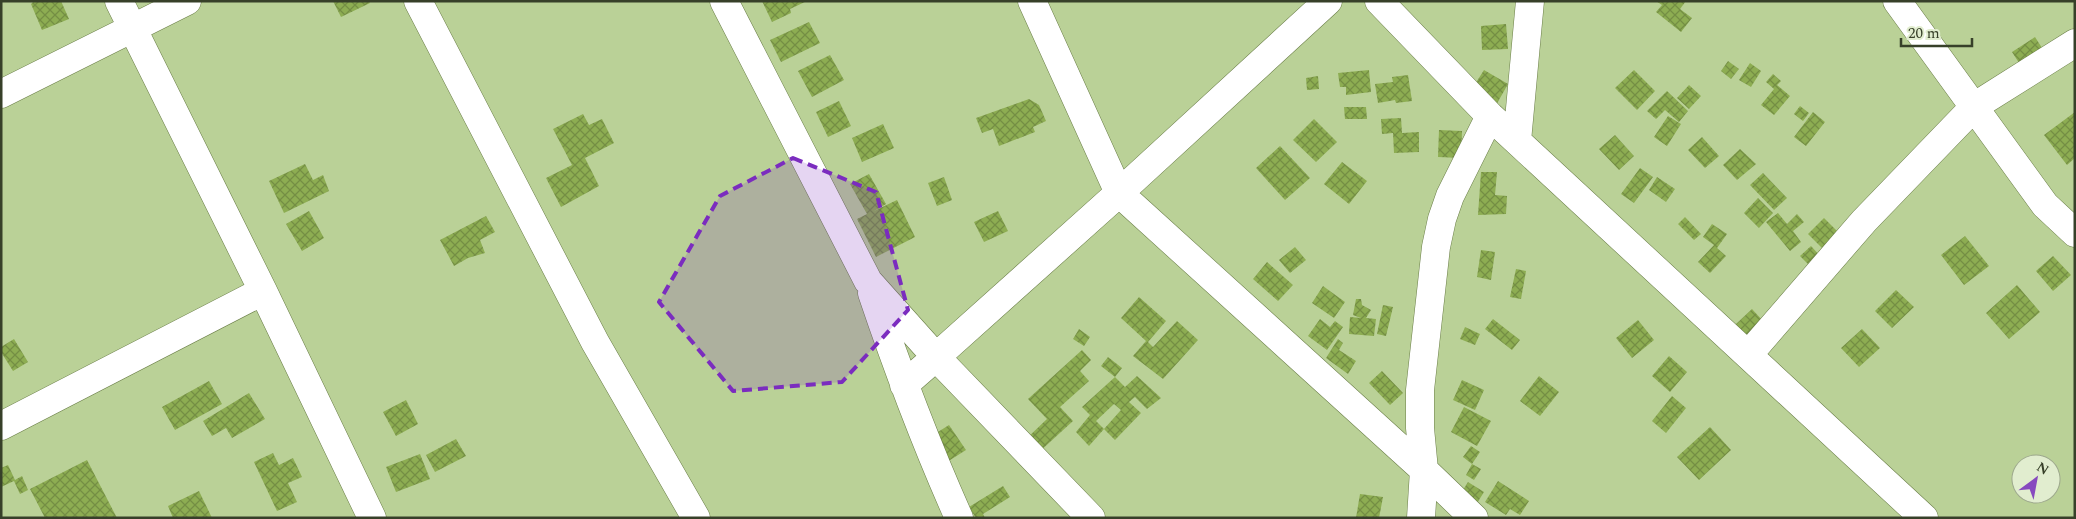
<svg xmlns="http://www.w3.org/2000/svg" width="2076" height="519" viewBox="0 0 2076 519" font-family="Spectral,serif">
	<style>
		.building { fill: url(#building-cross-hatch); fill-rule: evenodd }
		.lines { fill: none; stroke-linecap: round; stroke-linejoin: round }
		.minor-casing { stroke: #697d46; stroke-width: 29 }
		.minor { stroke: #fff; stroke-width: 28 }
		.marked { fill: #7b2cbf; fill-opacity: 0.2; stroke: #7b2cbf; stroke-width: 4; stroke-dasharray: 10 6; stroke-linejoin: round }
	</style>
	<defs>
		<pattern id="building-cross-hatch" width="8" height="8" patternUnits="userSpaceOnUse" patternTransform="scale(1.25)"><rect width="8" height="8" fill="#8dad52"/><path d="M0 0l8 8M0 8l8-8" fill="none" stroke="#748e44"/></pattern>
	</defs>
	<rect width="100%" height="100%" fill="#bad197"/>
	<!-- building -->
	<path class="building" d="M34 1H61L69 19 42 30 31 4Z
		M333 1H369L370 3 341 17Z
		M762 1H807L790 9 791 13 772 22Z
		M1656 1H1686L1680 9 1692 18 1681 32 1656 12 1662 5Z
		M809 22 820 43 781 62 770 40Z
		M1506 24 1508 49 1482 50 1481 26Z
		M2035 37 2044 51 2021 66 2012 52Z
		M830 55 844 80 812 97 798 71Z
		M1728 61 1739 69 1731 79 1721 71Z
		M1750 63 1761 71 1751 87 1739 80Z
		M1369 70 1371 92 1346 95V87H1340L1338 73Z
		M1484 70 1508 84 1495 107 1470 92Z
		M1634 70 1655 91 1637 110 1615 88Z
		M1773 74 1781 81 1777 85 1790 96 1774 115 1761 105 1774 89 1766 82Z
		M1408 75 1412 101 1396 103 1395 100 1378 103 1375 84 1393 82 1392 77Z
		M1318 76 1319 89 1307 90 1306 78Z
		M1689 85 1701 96 1689 109 1677 98Z
		M1667 91 1688 111 1679 122 1665 110 1656 119 1647 111Z
		M1029 99 1039 105 1046 121 1033 127 1035 132 999 146 993 129 982 133 976 118Z
		M839 101 851 126 828 137 816 112Z
		M1800 106 1809 113 1803 121 1794 114Z
		M1344 107H1366L1367 119H1345Z
		M1813 112 1825 122 1806 146 1794 137Z
		M2075 112V158L2067 165 2044 135Z
		M583 114 589 125 602 119 614 143 585 158 599 186 561 207 546 178 572 165 553 129Z
		M1668 116 1681 124 1667 146 1654 137Z
		M1401 118 1402 133 1419 132V152L1394 153 1393 133 1382 134 1381 119Z
		M1314 119 1337 142 1316 162 1293 140Z
		M883 124 894 148 862 162 852 138Z
		M1439 130 1462 131 1461 158 1438 157Z
		M1615 135 1634 156 1619 170 1599 149Z
		M1702 137 1719 156 1705 168 1688 150Z
		M1280 146 1310 178 1285 200 1256 168Z
		M1740 149 1756 164 1737 180 1723 165Z
		M1342 162 1367 181 1349 204 1324 184Z
		M305 164 313 180 323 175 329 191 284 213 269 181Z
		M1640 168 1653 177 1634 203 1621 194Z
		M1481 172H1497L1495 195 1507 196 1506 214 1478 215Z
		M1763 173 1787 198 1774 210 1750 185Z
		M869 174 886 204 874 211 897 200 915 237 876 257 857 219 867 214 850 184Z
		M944 177 952 200 937 206 928 183Z
		M1657 177 1675 189 1666 202 1649 190Z
		M1758 198 1773 213 1759 228 1744 213Z
		M309 211 324 238 302 251 286 224Z
		M998 211 1008 231 984 242 974 222Z
		M1778 213 1787 224 1797 214 1804 222 1793 231 1801 242 1790 251 1766 222Z
		M486 216 495 232 480 240 485 253 468 258 454 266 440 240Z
		M1685 217 1701 234 1694 240 1678 224Z
		M1824 218 1841 235 1825 251 1808 234Z
		M1712 224 1727 234 1717 248 1726 256 1710 273 1698 262 1714 245 1703 237Z
		M1965 236 1989 266 1964 285 1941 255Z
		M1811 246 1821 257 1811 267 1800 256Z
		M1295 247 1306 260 1290 273 1279 260Z
		M1481 250 1495 252 1491 280 1477 277Z
		M2053 256 2071 275 2053 291 2036 271Z
		M1267 262 1293 285 1278 301 1253 279Z
		M1516 269 1526 271 1521 299 1510 297Z
		M2017 285 2040 312 2009 339 1986 313Z
		M1323 286 1345 302 1334 318 1312 303Z
		M1896 290 1914 307 1892 328 1875 311Z
		M1139 297 1166 321 1148 342 1153 347 1177 321 1198 340 1163 379 1133 356 1146 341 1121 318Z
		M1356 299H1361L1362 305 1371 310 1366 318 1376 319 1374 336 1349 334 1350 317 1361 318 1353 315Z
		M1383 305 1393 307 1386 336 1377 334Z
		M1752 309 1763 321 1746 336 1735 325Z
		M1320 319 1330 327 1335 321 1343 327 1327 350 1308 336Z
		M1493 319 1520 340 1512 350 1485 329Z
		M1638 320 1654 340 1632 358 1616 338Z
		M1465 327 1480 334 1475 345 1460 339Z
		M1079 329 1090 337 1084 346 1073 339Z
		M1862 329 1880 348 1859 367 1841 348Z
		M14 339 28 362 13 371 1 352V347Z
		M1338 339 1343 343 1339 350 1356 361 1348 374 1326 358Z
		M1082 350 1091 360 1080 371 1089 381 1060 407 1073 421 1038 453 1025 440 1047 419 1028 399Z
		M1669 356 1687 372 1670 392 1652 376Z
		M1108 357 1122 368 1115 377 1101 366Z
		M1382 371 1403 393 1390 405 1369 383Z
		M1137 376 1161 398 1147 409 1135 397 1129 402 1141 413 1115 440 1104 429 1089 446 1076 432 1090 415 1082 407 1115 377 1125 387ZM1114 404 1121 410 1104 429 1096 421Z
		M1539 376 1559 392 1540 416 1520 401Z
		M1462 380 1484 390 1475 410 1453 400Z
		M209 381 222 404 175 430 162 407Z
		M249 393 265 419 232 438 226 428 212 436 203 421Z
		M1672 396 1686 408 1666 433 1652 421Z
		M406 400 418 424 396 436 383 412Z
		M1464 407 1491 421 1477 446 1451 432Z
		M949 425 966 450 947 462 930 437Z
		M1710 427 1731 450 1699 480 1677 457Z
		M456 439 466 456 435 472 426 455Z
		M1471 446 1480 452 1472 464 1463 457Z
		M273 453 279 465 293 458 302 477 288 483 297 502 277 511 254 462Z
		M420 454 430 479 396 492 386 467Z
		M87 460 117 518H45L30 489Z
		M1472 464 1481 469 1474 480 1466 475Z
		M8 465 15 480 22 476 28 490 20 494 14 481 1 487V468Z
		M1498 481 1529 501 1520 515 1510 509 1506 515 1485 502Z
		M1468 482 1484 492 1474 508 1458 498Z
		M1003 486 1010 497 983 514 985 518H976L969 507Z
		M199 491 212 518H173L168 506Z
		M1360 494 1383 497 1379 518H1356Z"/>
	<g class="lines">
		<!-- minor casing -->
		<g class="minor-casing">
			<path id="minor" d="M119 1 263 291 372 518
				M418 1 595 342 696 518
				M724 1 868 281 936 357 904 385
				M1032 1 1119 193 1424 470 1474 518
				M1379 1 1490 116 1924 518
				M1897 1 2045 205 2075 233
				M1 94 187 1
				M1517 141 1530 1
				M872 293C898 370 926 444 959 518
				M1748 355 1864 221 1975 106 2075 43
				M1 426 263 291
				M1091 518 936 357 1119 193 1328 1
				M1421 518 1424 470 1420 428V390L1436 247 1442 219 1450 196 1490 116"/>
		</g>
		<!-- minor -->
		<use href="#minor" class="minor"/>
	</g>
	<!-- marked area -->
	<path class="marked" d="M793 158 876 192 908 310 842 382 733 391 659 302 720 196Z"/>
	<!-- border -->
	<rect width="2076" height="519" fill="none" stroke="#374029" stroke-width="5"/>
	<!-- north arrow -->
	<g transform="translate(2036 479) rotate(32)"><circle r="24" fill="#e1edcf" stroke="#9da88d"/>
	<path d="M0-4L9 19L0 12L-9 19Z" fill="#874abf"/>
	<text y="-8" font-size="14" font-weight="bold" text-anchor="middle" fill="#374029">N</text>
	</g>
	<!-- scale -->
	<path d="M1901 38v8h71v-8" fill="none" stroke="#374029" stroke-width="2.5"/>
	<text x="1908" y="38" font-size="15" fill="#374029" stroke="#e1edcf" stroke-width="4" paint-order="stroke">20 m</text>
</svg>
